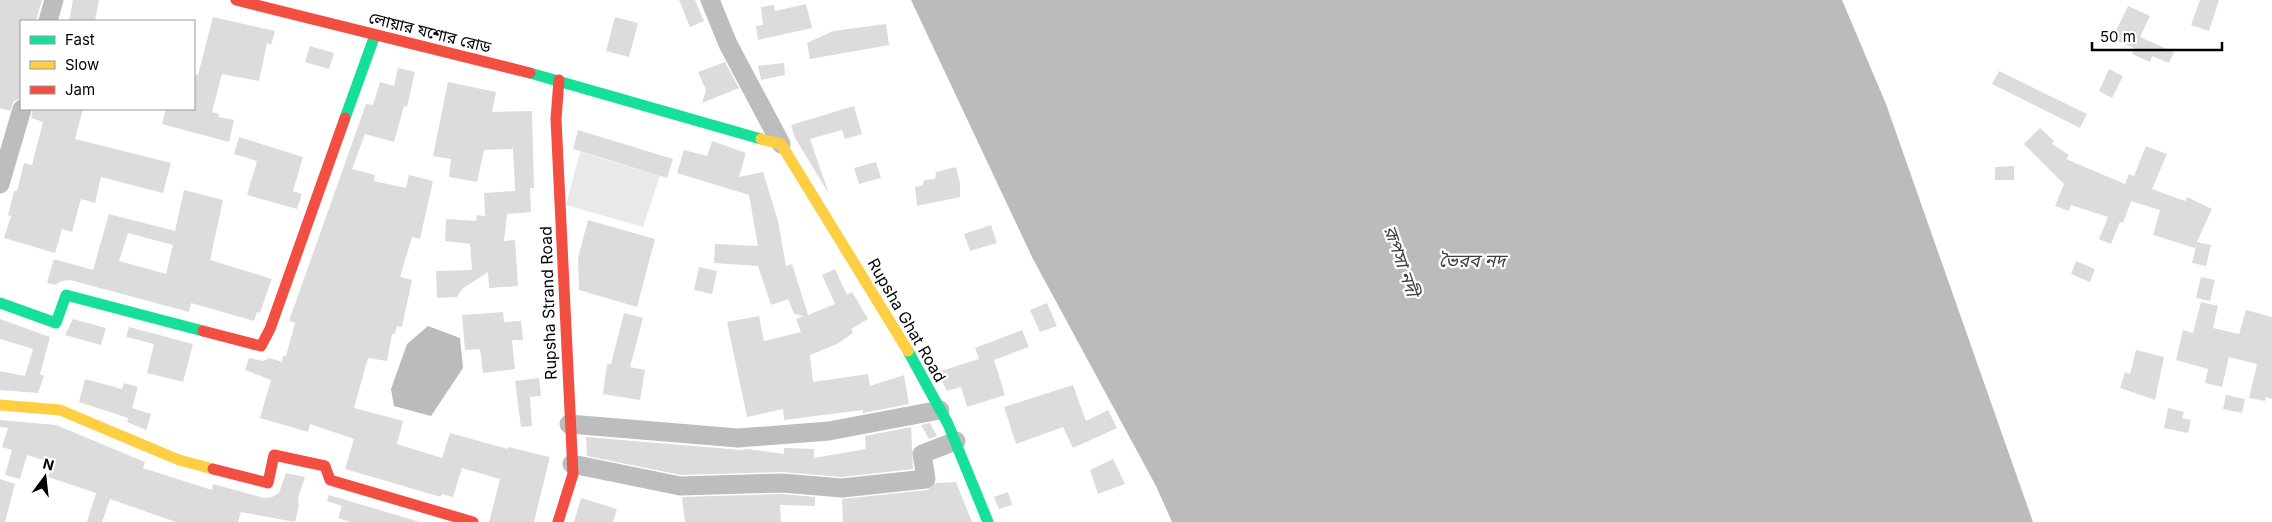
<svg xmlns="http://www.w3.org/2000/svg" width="2272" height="522" viewBox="0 0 2272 522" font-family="Inter,'Noto Sans Bengali',sans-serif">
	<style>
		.green { fill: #e9e9e9 }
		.water { fill: #bbb }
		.building { fill: #dcdcdc; fill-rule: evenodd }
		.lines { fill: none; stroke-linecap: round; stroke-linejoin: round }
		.street { stroke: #bdbdbd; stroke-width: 19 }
		.fast { stroke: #16e098; stroke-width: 11 }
		.slow { stroke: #ffcf43; stroke-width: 11 }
		.jam { stroke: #f24e42; stroke-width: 11 }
		.labels { text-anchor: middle; stroke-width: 4.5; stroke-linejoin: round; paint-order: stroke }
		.street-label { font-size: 16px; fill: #000; stroke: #fff }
		.water-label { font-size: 18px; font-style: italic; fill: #3f3f3f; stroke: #fff }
	</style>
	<rect width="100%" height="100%" fill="#fff"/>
	<!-- green -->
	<path class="green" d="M580 152 660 176 643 227 566 205Z"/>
	<!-- water -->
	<path class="water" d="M911 0H1842L1886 104 2033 522H1172L1156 486 1033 259Z
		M428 326 460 338 463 368 431 416 394 406 391 389 407 344Z"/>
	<!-- building -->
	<path class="building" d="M0 0H42L36 21H21V98L14 101 10 111 0 108Z
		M73 0H99L95 21H69Z
		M679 0H695L704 21 690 27Z
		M2200 0H2219L2209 31 2191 25Z
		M806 4 812 28 758 40 756 26 763 25 761 7 774 5 775 11Z
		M2128 6 2150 16 2140 37 2174 52 2169 63 2152 56 2150 62 2132 54 2134 48 2112 39Z
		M213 17 275 31 271 45 267 43 259 81 222 74 212 112 219 114 218 117 234 120 229 142 162 124 166 109H194V74L198 75Z
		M615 17 638 23 629 57 606 51Z
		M886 24 889 45 810 59 807 43 833 31Z
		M310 46 334 53 329 69 305 62Z
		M725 62 739 88 702 103 706 90 698 72Z
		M784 63 785 75 761 80 758 66Z
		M398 68 415 72 407 107 404 106 394 142 365 134 352 169 375 175 374 181 406 188 409 175 433 181 420 239 412 237 400 277 412 280 402 327 397 326 395 334H392L387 361 368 358 354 408 403 421 397 444 442 458 450 433 508 449V447L550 457 534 522H489L500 479 462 468 453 497 442 494 441 497 345 469 354 439 310 424 308 432 260 418 271 380 245 370 249 358 263 361 270 358 282 362 283 356H286L295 323 289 321 366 104 373 105 380 82 394 86Z
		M2109 69 2123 76 2112 98 2099 91Z
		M1999 71 2087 114 2080 128 1992 84Z
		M448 82 496 92 492 112 532 111 534 188H530L531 212 507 214 504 241 515 240 518 286 489 288 488 272 462 289 457 297 437 298 436 271 472 270 470 244 445 241 446 219 476 221 477 215 485 216 484 193 515 191 513 149 484 150 477 182 449 177 451 159 433 156Z
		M854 106 862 134 845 139 842 130 810 139 829 194 795 138 791 125Z
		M33 109H83L75 139 171 163 163 193 101 177 95 203 81 199 72 232 62 229 55 253 4 238 11 216 8 215 14 191H17L24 163 32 165 43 122 31 118Z
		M2040 128 2054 141 2052 144 2069 155 2066 159 2125 184 2129 174 2134 176 2146 146 2167 154 2152 189 2185 201 2187 197 2212 209 2197 242 2211 245 2206 266 2192 263 2197 242 2195 248 2153 235 2160 210 2131 201 2123 223 2120 222 2111 244 2099 239 2108 217 2071 205 2069 211 2055 206 2064 184 2024 144Z
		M578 130 673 159 667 178 573 149Z
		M239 137 303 157 293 191 302 194 297 209 247 195 257 161 234 154Z
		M712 141 746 153 739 177 763 172 778 221 786 266 792 264 808 315 835 304 822 275 835 269 847 295 852 292 868 319 851 329 853 333 837 344 810 355 813 382 868 374 870 386 904 375 909 404 863 413V410L784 420 783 409 747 417 727 322 759 316 764 341 801 332 796 319 804 316 794 314 788 299 771 305 758 266 714 263 715 244 758 246 749 195 677 173 684 150 707 156Z
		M876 162 881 178 859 184 854 168Z
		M2014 166V180H1995V167Z
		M956 167 960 183V197L917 206 915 187 923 185 924 180 935 179 936 172Z
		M184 190 223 200 210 260 272 279 273 275 260 313 257 312 254 321 191 303 189 312 70 280 62 281 55 285 47 283 54 259 93 270 109 214 175 231ZM128 233 173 245 166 274 119 261Z
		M588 220 655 239 637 307 579 290 578 258Z
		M991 225 997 243 970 251 964 234Z
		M2076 261 2095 269 2090 282 2071 274Z
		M699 267 717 271 712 294 694 290Z
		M2201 277 2215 280 2210 301 2196 298Z
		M2201 302 2218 306 2213 328 2239 334 2246 310 2272 317V399L2266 397 2265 401 2249 398 2257 364 2229 357 2222 387 2205 383 2208 369 2176 360 2183 330 2193 333Z
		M1047 303 1057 326 1040 332 1030 310Z
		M503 312 504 322 521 321 523 340H512L515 369 483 373 480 349 465 350 462 315Z
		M624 313 643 318 630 367 645 370 640 400 603 394 607 364H611Z
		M0 319 50 337 40 374 44 376 38 393 0 390V371L25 376 33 349 0 339Z
		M73 319 106 328 101 345 65 335Z
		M129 327 193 344 183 382 147 373 154 344 126 337Z
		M1022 330 1029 347 994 360 1005 395 967 407 961 387 947 391 937 372 979 359 975 348Z
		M2136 350 2164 357 2155 400 2120 388 2125 372 2130 374Z
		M539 378 541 396 530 397 532 426 521 427 515 381Z
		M85 379 122 389 124 383 138 387 132 408 151 414 146 430 127 422 128 418 79 402Z
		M1073 385 1086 421 1108 410 1117 428 1073 448 1063 427 1016 444 1004 407Z
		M2226 395 2245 399 2242 413 2223 409Z
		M2168 408 2184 412 2182 418 2191 420 2188 433 2164 428Z
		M0 420 56 425 145 462 143 468 212 490 213 484 264 498 272 497 279 493 286 473 305 477 298 498 299 505 295 522 241 512 238 522H176L110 499 102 522H87L96 493 48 477 53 463 27 455 20 479 5 475 12 450 2 447 8 428 0 427Z
		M930 423 937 436 929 439 921 425Z
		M911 427 913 469 842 477 782 472 681 475 587 456 586 437 742 450 747 449 784 454V448L814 449V458L866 449 865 436Z
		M1113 459 1125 484 1098 494 1090 470Z
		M0 479 15 484 5 522H0Z
		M956 482 972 522H843L842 499 927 490 936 483Z
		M1008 492 1012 505 999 509 994 497Z
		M782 494 815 497V506L780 505 781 522H685L682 497Z
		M329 495 420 522H350L338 518 342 506 327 501Z
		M581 498 617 509 613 522H574Z"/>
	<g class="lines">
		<!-- street -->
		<path class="street" d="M710 0 728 44 781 144
			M48 21 54 0
			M0 184 22 109
			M569 424 738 438 829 431 940 410
			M572 464 680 486 782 483 842 488 926 479 922 454 956 441"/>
		<!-- fast -->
		<path class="fast" d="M530 73 761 139
			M345 118 375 35
			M0 303 56 323 66 295 203 331
			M908 351 948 424 988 522"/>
		<!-- slow -->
		<path class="slow" d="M761 139 781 144 908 351
			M0 405 60 410 179 460 213 469"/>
		<!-- jam -->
		<path class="jam" d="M236 0 530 73
			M203 331 261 346 270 329 345 118
			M213 469 268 483 274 455 325 466 330 480 473 522
			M558 522 573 474 556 119 559 80"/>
	</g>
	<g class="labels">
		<!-- street labels -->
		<g class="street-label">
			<text transform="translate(430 32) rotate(14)" y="6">লোয়ার যশোর রোড</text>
			<text transform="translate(548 303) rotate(-92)" y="6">Rupsha Strand Road</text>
			<text transform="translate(907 320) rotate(60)" y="6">Rupsha Ghat Road</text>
		</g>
		<!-- water labels -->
		<g class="water-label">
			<text transform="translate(1401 261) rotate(71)" y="6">রূপসা নদী</text>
			<text x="1472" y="267">ভৈরব নদ</text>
		</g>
	</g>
	<!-- legend -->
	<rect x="20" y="20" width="175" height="90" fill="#ffffff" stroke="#999999"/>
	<rect x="30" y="36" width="25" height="8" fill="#16e098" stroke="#999999"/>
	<text x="65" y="45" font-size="15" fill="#000000">Fast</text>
	<rect x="30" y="61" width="25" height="8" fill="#ffcf43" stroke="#999999"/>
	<text x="65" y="70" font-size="15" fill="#000000">Slow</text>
	<rect x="30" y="86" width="25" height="8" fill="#f24e42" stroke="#999999"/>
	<text x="65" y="95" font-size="15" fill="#000000">Jam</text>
	<!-- north arrow -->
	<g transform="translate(45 477) rotate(15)" stroke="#ffffff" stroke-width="4" paint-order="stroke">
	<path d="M0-4L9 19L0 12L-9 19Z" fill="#000000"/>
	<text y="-8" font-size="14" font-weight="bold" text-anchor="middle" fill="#000000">N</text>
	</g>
	<!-- scale -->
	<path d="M2092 42v8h130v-8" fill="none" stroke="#000000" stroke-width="2.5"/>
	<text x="2100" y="42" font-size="15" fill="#000000" stroke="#ffffff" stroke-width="4" paint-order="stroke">50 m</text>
</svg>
